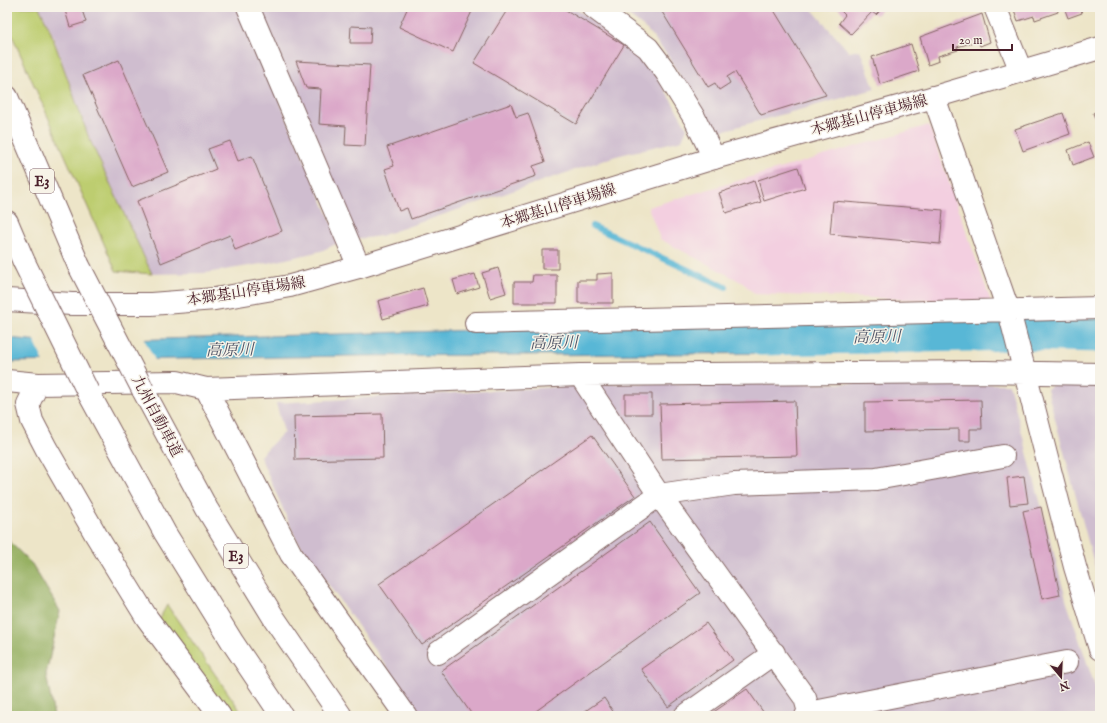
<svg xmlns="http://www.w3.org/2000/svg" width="1107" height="723" viewBox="0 0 1107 723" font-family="'IM FELL English','Noto Serif JP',serif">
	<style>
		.built { fill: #f3cfe0 }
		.industrial { fill: #cfbdcf }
		.green { fill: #bdcd6f; stroke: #84764d }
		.forest { fill: #96b062; stroke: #706846 }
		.water { fill: #58b7d6; stroke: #516b80 }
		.pier { fill: #ede5c8 }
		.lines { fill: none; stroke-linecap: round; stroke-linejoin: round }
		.stream { stroke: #58b7d6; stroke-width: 6 }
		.river { stroke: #58b7d6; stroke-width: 35 }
		.building { fill: #dba8c9 }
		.minor-casing { stroke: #836462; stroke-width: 24 }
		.major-casing { stroke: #836462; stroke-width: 24 }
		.highway-casing { stroke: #836462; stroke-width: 24 }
		.minor { stroke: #fff; stroke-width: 22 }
		.major { stroke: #fff; stroke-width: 22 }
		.highway { stroke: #fff; stroke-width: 22 }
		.highway-bridge-casing { stroke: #836462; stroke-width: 24; stroke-linecap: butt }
		.highway-bridge { stroke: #fff; stroke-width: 22 }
		.labels { text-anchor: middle; stroke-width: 3; stroke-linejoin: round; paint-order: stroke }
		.shield { fill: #f7f3e8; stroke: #7e5f64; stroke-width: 1 }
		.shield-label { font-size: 14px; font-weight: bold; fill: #4a1f2b }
		.street-label { font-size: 15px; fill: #4a1f2b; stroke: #f7f3e8 }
		.water-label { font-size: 16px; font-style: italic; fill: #4f5467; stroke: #f7f3e8 }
	</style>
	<rect width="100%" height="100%" fill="#f7f3e8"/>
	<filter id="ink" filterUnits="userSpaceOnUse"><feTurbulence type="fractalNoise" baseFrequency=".025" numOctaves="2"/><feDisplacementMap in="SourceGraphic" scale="8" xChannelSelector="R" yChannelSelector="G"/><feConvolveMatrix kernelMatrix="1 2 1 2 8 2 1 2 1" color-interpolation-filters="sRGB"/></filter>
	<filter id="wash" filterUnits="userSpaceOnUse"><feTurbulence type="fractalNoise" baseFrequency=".012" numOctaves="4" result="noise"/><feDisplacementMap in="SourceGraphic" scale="16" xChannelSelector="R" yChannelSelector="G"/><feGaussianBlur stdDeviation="0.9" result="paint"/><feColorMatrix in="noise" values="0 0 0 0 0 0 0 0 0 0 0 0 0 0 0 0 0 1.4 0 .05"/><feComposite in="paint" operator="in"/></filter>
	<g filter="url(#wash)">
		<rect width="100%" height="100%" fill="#ede5c8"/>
		<!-- built -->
		<path class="built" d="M929 125 991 302 755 294 743 283 660 239 648 207Z"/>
		<!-- industrial -->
		<path class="industrial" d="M39 7H239L340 242 321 251 273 262 206 273 152 274 89 138 51 30Z
			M257 7H573L628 43 655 72 687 128 682 140 616 156 380 236 359 239 354 237Z
			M618 7H810L849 52 860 50 875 89 714 133 668 56 647 30Z
			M1059 380H1100V586L1047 389Z
			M626 383 1009 384 1067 603 1100 701V716H422L296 539 260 456 284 432 276 403Z"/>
		<!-- green -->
		<path class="green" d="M7 7H39L50 30 89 138 152 274 116 271 7 24Z
			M167 605 244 716H210L151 634Z"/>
		<!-- forest -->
		<path class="forest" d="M7 539 32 564 60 611 46 674 54 716H7Z"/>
		<!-- water -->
		<path class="water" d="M799 321 821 353 350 356 7 362V338L53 342Z"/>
		<!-- pier -->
		<path class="pier" d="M143 337 156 362 45 365 33 338 53 340Z"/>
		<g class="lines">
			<!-- stream -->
			<path class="stream" d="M592 226 726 287"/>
			<!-- river -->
			<path class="river" d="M761 338 1021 333 1100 335"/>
		</g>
		<g id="blocks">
			<!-- building -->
			<path class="building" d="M64 7H81L86 22 70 27Z
				M408 7H474L453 52 399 27Z
				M509 7H561L624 45 576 124 474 63Z
				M659 7H772L826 95 761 115 735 72 727 77 730 83 719 90 715 83 708 87Z
				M837 7H884L876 15 872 12 851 34 839 23 845 15Z
				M1013 7H1057L1058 12 1035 20 1034 16 1018 21Z
				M1064 7H1080L1082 13 1068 18Z
				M982 14 990 42 980 46 978 41 957 47 958 50 938 56 939 61 928 65 920 37Z
				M351 26 371 27 370 43H350Z
				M911 44 919 71 880 84 872 57Z
				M119 60 168 172 132 187 83 75Z
				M296 61 370 65 365 146 345 145 346 126 319 124 321 89 306 88Z
				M511 104 516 117 528 113 545 162 533 166 536 176 411 219 407 208 399 211 385 169 394 166 387 147Z
				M1100 110V131L1093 113Z
				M1063 113 1070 134 1023 151 1015 129Z
				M230 141 238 161 252 156 282 231 235 250 230 235 161 263 137 201 216 169 208 149Z
				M1088 142 1094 157 1073 165 1068 150Z
				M798 167 805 188 764 201 758 180Z
				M754 181 761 202 726 213 719 193Z
				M833 201 943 210 940 244 830 234Z
				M542 250H558V269H542Z
				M498 268 506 293 490 298 482 273Z
				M613 273V303H578V280H597V274Z
				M475 274 479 287 457 294 453 280Z
				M533 275H557V303H514V282H532Z
				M423 288 428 306 383 319 378 301Z
				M625 394H652V414H625Z
				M981 400 982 429H970V441H959V429L865 431V402Z
				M795 401 797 456 662 459 660 404Z
				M382 414 383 458 295 460 294 416Z
				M592 435 635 496 422 645 379 584Z
				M1024 476 1028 503 1010 505 1007 478Z
				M1041 507 1060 595 1042 599 1023 511Z
				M650 522 700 593 529 716H473L441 671Z
				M706 623 733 660 668 707 641 669Z
				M747 689 766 716H708Z
				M604 698 616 716H578Z"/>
		</g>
	</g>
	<g filter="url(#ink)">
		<use href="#blocks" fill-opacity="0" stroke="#836462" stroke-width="1"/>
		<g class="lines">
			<!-- minor casing -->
			<g class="minor-casing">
				<path id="minor" d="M248 7 359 267
					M593 7 648 48 666 72 695 119 714 158
					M995 7 1021 71
					M934 97 1010 315 1075 567 1100 649
					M476 323 1100 308
					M580 375 659 495 805 698 810 716
					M7 381 38 384 177 382 206 389 580 375 985 372 1100 374
					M38 384 28 404 32 421 46 448 96 535 147 618 220 716
					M206 389 291 554 406 716
					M438 653 659 495 734 484 876 479 1003 456
					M685 716 774 653
					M806 716 809 713 1067 662"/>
			</g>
			<!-- major casing -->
			<g class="major-casing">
				<path id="major" d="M7 300 72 304H151L215 299 290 286 359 267 714 158 934 97 1100 48"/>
			</g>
			<!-- highway casing -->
			<g class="highway-casing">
				<path id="highway" d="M7 97 78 264
					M7 222 24 262
					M143 390 207 509 274 618 341 716
					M88 392 165 533 233 643 282 716"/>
			</g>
			<!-- minor -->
			<use href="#minor" class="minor"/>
			<!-- major -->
			<use href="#major" class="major"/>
			<!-- highway -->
			<use href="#highway" class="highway"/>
			<!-- highway-bridge casing -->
			<g class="highway-bridge-casing">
				<path id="highway-bridge" d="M24 262 88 392
					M78 264 143 390"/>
			</g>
			<!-- highway-bridge -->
			<use href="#highway-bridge" class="highway-bridge"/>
		</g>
	</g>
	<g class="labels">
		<!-- shield labels -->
		<g class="shield">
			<rect x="30" y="169" width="24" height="24" rx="3"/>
			<rect x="224" y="544" width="24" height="24" rx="3"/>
		</g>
		<g class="shield-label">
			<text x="42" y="186">E3</text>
			<text x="236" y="561">E3</text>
		</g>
		<!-- street labels -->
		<g class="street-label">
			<text transform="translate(869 115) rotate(-15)" y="5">本郷基山停車場線</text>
			<text transform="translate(558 206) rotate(-17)" y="5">本郷基山停車場線</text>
			<text transform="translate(246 291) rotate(-9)" y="5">本郷基山停車場線</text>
			<text transform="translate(157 416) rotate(62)" y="5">九州自動車道</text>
		</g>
		<!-- water labels -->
		<g class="water-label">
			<text transform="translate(877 336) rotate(-1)" y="6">高原川</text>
			<text transform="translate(554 342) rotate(-1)" y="6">高原川</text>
			<text transform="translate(230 349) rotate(-1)" y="6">高原川</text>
		</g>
	</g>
	<!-- margin -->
	<rect width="1107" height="723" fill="none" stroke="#f7f3e8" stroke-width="24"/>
	<!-- north arrow -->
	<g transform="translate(1061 677) rotate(161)" stroke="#f7f3e8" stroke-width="3" paint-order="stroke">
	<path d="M0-3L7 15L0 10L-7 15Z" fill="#4a1f2b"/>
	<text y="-6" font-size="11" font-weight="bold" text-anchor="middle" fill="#4a1f2b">N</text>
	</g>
	<!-- scale -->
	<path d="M953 44v6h59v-6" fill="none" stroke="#4a1f2b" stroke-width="2"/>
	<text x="959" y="44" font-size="12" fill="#4a1f2b" stroke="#f7f3e8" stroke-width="3" paint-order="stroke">20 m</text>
</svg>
